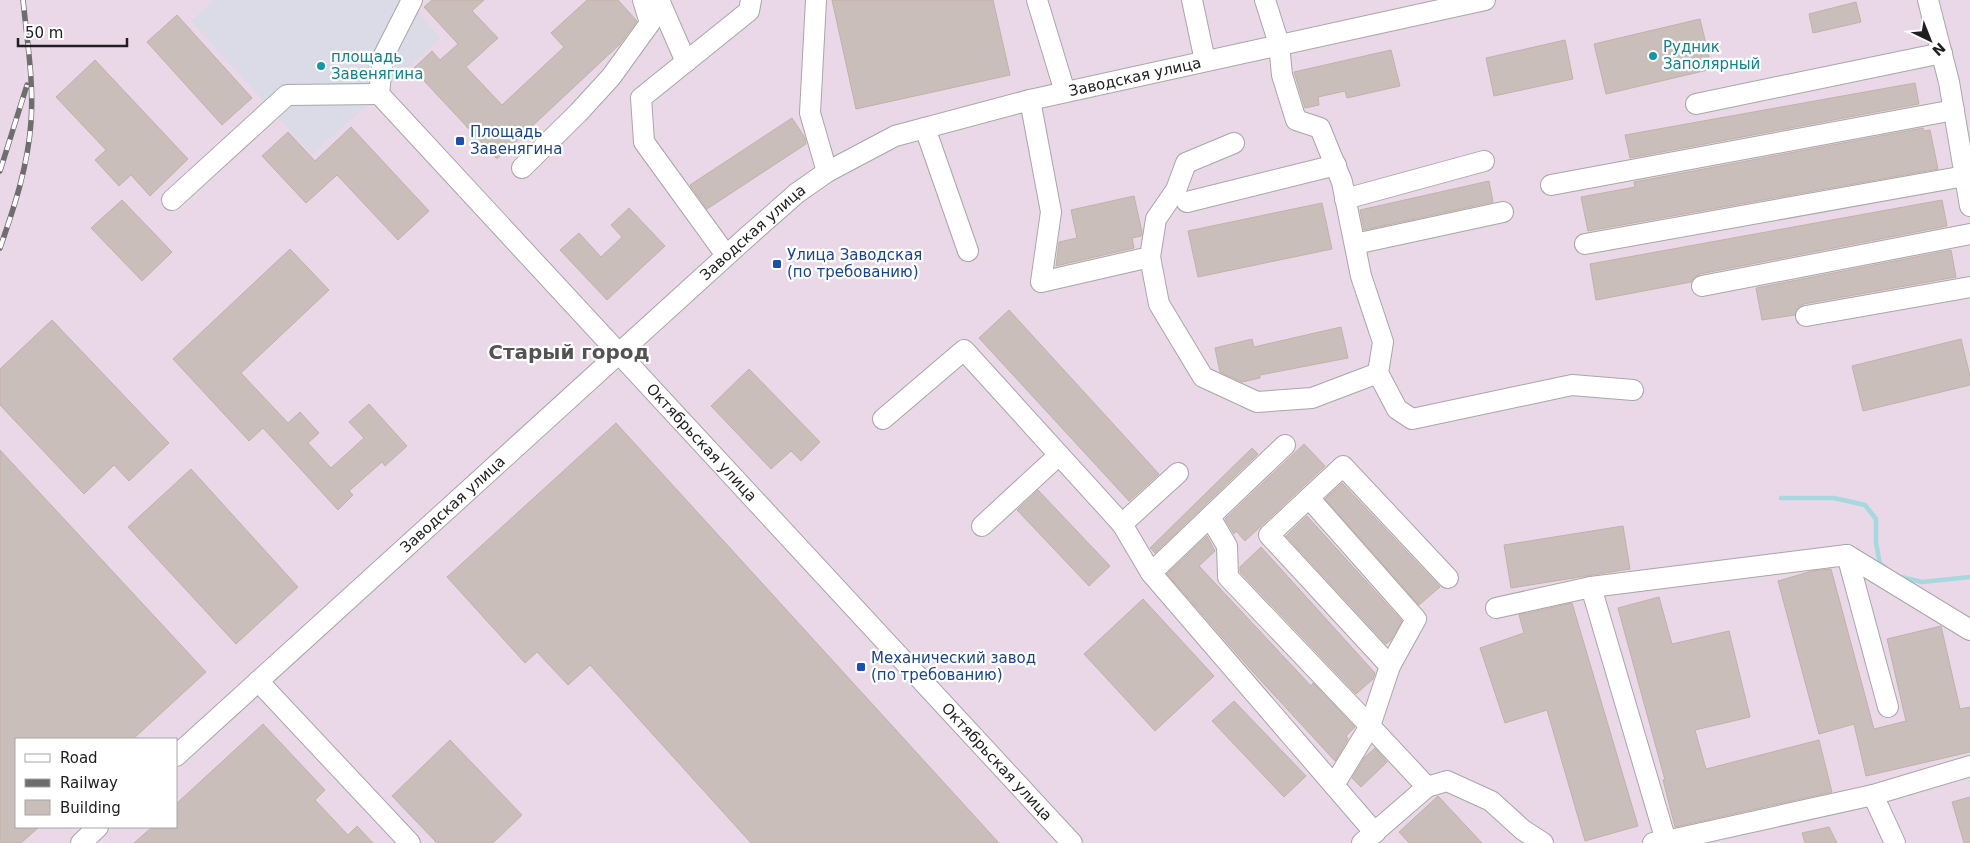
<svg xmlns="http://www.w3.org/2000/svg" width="1970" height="843" viewBox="0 0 1970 843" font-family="'DejaVu Sans',sans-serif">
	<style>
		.industrial { fill: #ead8e8; fill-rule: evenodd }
		.plaza { fill: #dadbe7 }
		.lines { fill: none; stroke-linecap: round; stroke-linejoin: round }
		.stream { stroke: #a5d8df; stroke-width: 4.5 }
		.building { fill: #c9beb9; stroke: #c3b1a8 }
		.minor-casing { stroke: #a7a7a7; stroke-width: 22 }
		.minor { stroke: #fff; stroke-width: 20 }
		.rail-casing { stroke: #6e6e6e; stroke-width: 5.5 }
		.rail { stroke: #fff; stroke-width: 4; stroke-dasharray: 11; stroke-linecap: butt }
		.culture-dot { fill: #0f9aa8; stroke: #fff; stroke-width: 2 }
		.transit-dot { fill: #1a4fb4; stroke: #fff; stroke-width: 2 }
		.labels { text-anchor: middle; stroke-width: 4.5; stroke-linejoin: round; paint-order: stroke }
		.culture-label { font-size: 15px; fill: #0d838f; stroke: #fff; text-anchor: start }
		.street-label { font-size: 15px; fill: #202020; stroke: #fff }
		.transit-label { font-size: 15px; fill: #164399; stroke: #fff; text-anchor: start }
		.district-label { font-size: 20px; font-weight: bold; fill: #535353; stroke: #fff }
	</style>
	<rect width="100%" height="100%" fill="#f1ece6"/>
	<!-- industrial -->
	<path class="industrial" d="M0 0H1970V843H0ZM16 739H176V827H16Z"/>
	<!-- plaza -->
	<path class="plaza" d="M214 0H407L441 38 312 155 191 21Z"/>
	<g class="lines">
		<!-- stream -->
		<path class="stream" d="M1781 498H1834L1865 505 1876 519V543L1880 564 1885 567
			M1897 576 1922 582 1970 577"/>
	</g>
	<!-- building -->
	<path class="building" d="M432 0H484L472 11 498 38 466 67 502 105 564 47 551 33 587 0H618L637 21 620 44 497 159 413 69 432 51 440 60 458 44 424 7Z
		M832 0H993L1010 75 856 109Z
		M1856 2 1861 22 1813 33 1809 14Z
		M177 15 252 98 222 125 147 42Z
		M1700 19 1712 69 1606 94 1594 44Z
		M1565 40 1573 79 1494 96 1486 58Z
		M1391 50 1400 86 1347 98 1345 91 1318 97 1319 105 1305 108 1294 72Z
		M95 60 188 159 150 196 131 175 119 186 95 160 106 150 56 97Z
		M1915 83 1919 104 1630 158 1625 135Z
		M792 118 805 138 806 144 707 209 690 185Z
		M351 127 429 211 398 240 337 175 306 203 262 156 288 132 315 161Z
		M1923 128 1924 131 1930 130 1938 169 1588 231 1581 197 1635 187 1634 182Z
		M1489 181 1493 202 1364 230 1360 210Z
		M1134 196 1142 232 1141 236 1132 238 1134 248 1056 266 1059 242 1077 238 1071 210Z
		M122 200 172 252 142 281 91 228Z
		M1942 200 1947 226 1700 274 1694 277 1691 282 1596 300 1590 264Z
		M1322 203 1332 249 1198 277 1188 231Z
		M629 208 665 246 607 300 560 250 579 233 601 257 622 237 611 225Z
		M290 249 329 290 241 373 288 423 300 412 319 433 308 443 331 468 364 438 349 422 369 404 407 446 385 466 382 462 349 491 353 495 338 510 263 428 249 441 173 359Z
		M1951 250 1956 277 1804 304 1798 307 1795 315 1762 320 1756 288Z
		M1009 310 1159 474 1129 501 979 338Z
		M52 320 169 443 129 481 114 465 84 494 0 405V369Z
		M1341 327 1348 358 1260 375V378L1242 382 1220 372 1215 348 1252 339 1254 347Z
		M1961 339 1970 376V385L1863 411 1852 366Z
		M749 369 820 442 801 461 791 451 771 469 711 406Z
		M616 423 999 843H751L590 665 568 685 537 652 525 663 447 577Z
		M1304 444 1325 466 1245 541 1236 531 1234 534 1225 519Z
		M1252 448 1258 454 1155 553 1150 548Z
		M0 450 206 672 133 739H16V827H39L21 843H0Z
		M191 469 298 587 236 644 128 527Z
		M1342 483 1440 587 1419 605 1325 499Z
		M1038 490 1110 566 1089 586 1017 510Z
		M1307 516 1402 621 1391 640 1386 644 1286 536Z
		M1623 526 1630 569 1511 588 1504 545Z
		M1207 536 1215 551 1199 566 1311 686 1313 683 1355 727 1346 736 1348 739 1335 761 1252 671 1167 574Z
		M1261 547 1375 673 1373 679 1356 694 1240 572V567Z
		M1831 569 1874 729 1906 721 1887 639 1941 626 1960 709 1970 707V752L1866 776 1854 724 1819 734 1778 581 1812 571Z
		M1659 597 1672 644 1729 631 1750 717 1695 730 1706 769 1819 740 1832 792 1675 827 1663 780H1665L1618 608Z
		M1143 599 1214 676 1155 731 1084 654Z
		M1572 603 1638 826 1585 841 1547 710 1505 723 1480 648 1524 633 1519 615Z
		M1234 701 1306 776 1284 797 1212 721Z
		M263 724 325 790 315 800 348 835 357 826 373 843H134L152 827H176V804Z
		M450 740 522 815 493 843H437L392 796Z
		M1375 748 1387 762 1361 787 1352 778 1365 757Z
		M1438 796 1482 843H1409L1399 832Z
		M1970 797V843H1964L1952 802Z
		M1829 827 1837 843H1805L1802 833Z"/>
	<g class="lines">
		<!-- minor casing -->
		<g class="minor-casing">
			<g id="minor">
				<path id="s1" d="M412 0 383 57 379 94 1072 843"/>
				<path d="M659 0 686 62"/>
				<path d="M816 0 810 113 827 172"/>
				<path d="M1037 0 1065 92"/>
				<path d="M1192 0 1205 61"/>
				<path d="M1265 0 1279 44 1282 75 1296 120 1320 128 1342 182 1361 276 1383 342 1378 373 1397 409 1412 419 1572 385 1633 390"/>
				<path d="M1928 0 1949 82 1970 206"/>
				<path d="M1030 100 1051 212 1041 282 1150 257 1156 219 1176 190 1186 163 1234 143"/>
				<path d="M1696 104 1942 53"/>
				<path d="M925 128 968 251"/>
				<path d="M522 168 578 113 611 77 650 23 643 0"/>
				<path d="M1551 185 1954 110"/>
				<path d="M1345 199 1484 161"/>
				<path d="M172 200 287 95 379 94"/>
				<path d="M1187 202 1336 165"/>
				<path d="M1355 244 1503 212"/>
				<path d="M1585 244 1965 176"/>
				<path d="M726 255 644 142 641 98 749 11 751 0"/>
				<path d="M1150 257 1159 304 1203 377 1257 402 1312 398 1378 373"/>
				<path d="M1702 286 1970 234"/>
				<path d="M1806 316 1970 287"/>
				<path d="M883 419 964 350 1122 524"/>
				<path d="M1178 473 1122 524 1151 573 1375 833"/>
				<path d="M1309 498 1416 619 1390 666"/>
				<path d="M1210 517 1227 546 1228 577 1370 726 1334 785"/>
				<path d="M982 526 1059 455"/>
				<path d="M1847 555 1970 630"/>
				<path d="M1151 573 1285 445"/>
				<path d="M1591 587 1847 555 1888 707"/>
				<path d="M1496 608 1591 587 1666 841 1653 843"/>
				<path d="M258 681 410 843"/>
				<path id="s2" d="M176 756 747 237 797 193 827 172 895 136 1030 100 1485 0"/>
				<path d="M1427 787 1370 726 1390 666 1269 535 1343 466 1448 578"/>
				<path d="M1873 795 1895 843"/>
				<path d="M1666 841 1873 795 1970 766"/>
				<path d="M81 843 98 827"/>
				<path d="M1362 843 1427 787 1447 781 1491 801 1523 830 1543 843"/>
			</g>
		</g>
		<!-- minor -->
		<use href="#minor" class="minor"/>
		<!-- rail casing -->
		<g class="rail-casing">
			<path id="rail" d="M0 171 27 85
				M0 248C14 208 28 166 31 122 34 82 27 40 23 0"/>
		</g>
		<!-- rail -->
		<use href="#rail" class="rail"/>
	</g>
	<!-- markers -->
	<g class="culture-dot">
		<circle cx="1653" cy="56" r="5"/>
		<circle cx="321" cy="66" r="5"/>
	</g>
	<g class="transit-dot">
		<rect x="455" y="136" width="10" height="10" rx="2.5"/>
		<rect x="772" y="259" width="10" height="10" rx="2.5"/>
		<rect x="856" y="662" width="10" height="10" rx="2.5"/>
	</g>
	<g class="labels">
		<!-- culture labels -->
		<g class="culture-label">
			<text x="1663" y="52">Рудник<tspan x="1663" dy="17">Заполярный</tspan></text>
			<text x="331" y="62">площадь<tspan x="331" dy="17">Завенягина</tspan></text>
		</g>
		<!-- street labels -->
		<g class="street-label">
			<text dy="5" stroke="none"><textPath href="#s2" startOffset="1199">Заводская улица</textPath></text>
			<text dy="5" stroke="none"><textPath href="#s2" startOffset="779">Заводская улица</textPath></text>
			<text dy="5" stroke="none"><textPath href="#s1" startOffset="576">Октябрьская улица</textPath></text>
			<text dy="5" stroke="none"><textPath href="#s2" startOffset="374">Заводская улица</textPath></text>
			<text dy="5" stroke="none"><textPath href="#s1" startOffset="1011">Октябрьская улица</textPath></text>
		</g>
		<!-- transit labels -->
		<g class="transit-label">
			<text x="470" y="137">Площадь<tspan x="470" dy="17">Завенягина</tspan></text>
			<text x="787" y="260">Улица Заводская<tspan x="787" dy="17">(по требованию)</tspan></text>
			<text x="871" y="663">Механический завод<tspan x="871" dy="17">(по требованию)</tspan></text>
		</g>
		<!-- district labels -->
		<g class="district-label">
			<text x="569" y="359">Старый город</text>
		</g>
	</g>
	<!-- legend -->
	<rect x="15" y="738" width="162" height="90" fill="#ffffff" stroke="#a6a6a6"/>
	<rect x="25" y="754" width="25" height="8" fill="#ffffff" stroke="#a6a6a6"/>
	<text x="60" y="763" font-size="15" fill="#202020">Road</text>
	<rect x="25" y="779" width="25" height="8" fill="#6e6e6e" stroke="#a6a6a6"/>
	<text x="60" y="788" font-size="15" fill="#202020">Railway</text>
	<rect x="25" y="800" width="25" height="15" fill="#c9beb9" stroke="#a6a6a6"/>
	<text x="60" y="813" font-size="15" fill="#202020">Building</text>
	<!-- north arrow -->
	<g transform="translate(1930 40) rotate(137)" stroke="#ffffff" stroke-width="4" paint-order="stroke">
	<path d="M0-4L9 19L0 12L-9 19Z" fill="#202020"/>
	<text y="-8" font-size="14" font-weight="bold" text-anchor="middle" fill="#202020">N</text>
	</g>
	<!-- scale -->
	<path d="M18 38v8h109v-8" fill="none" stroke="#202020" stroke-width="2.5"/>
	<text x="25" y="38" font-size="15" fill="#202020" stroke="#ffffff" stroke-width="4" paint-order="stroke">50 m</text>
</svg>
